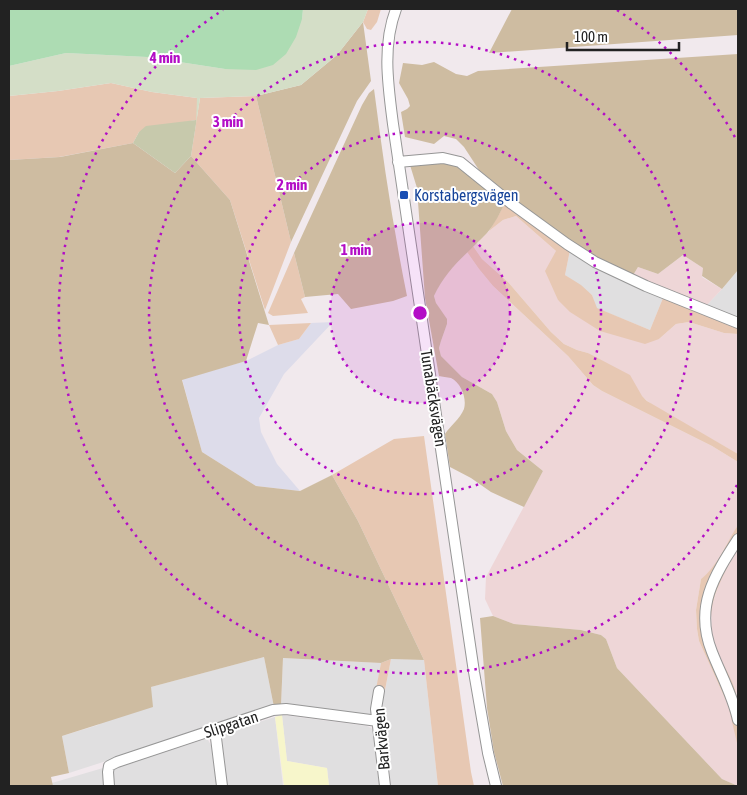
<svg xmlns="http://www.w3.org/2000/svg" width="747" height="795" viewBox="0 0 747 795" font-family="'Asap Condensed',sans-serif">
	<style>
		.residential { fill: #e0dfe0 }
		.industrial { fill: #dddcea }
		.farmland { fill: #eed6d7 }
		.grass { fill: #e7c8b3 }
		.forest { fill: #cebca1 }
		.wetland { fill: #d4dec7 }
		.cemetery { fill: #c7c9ac }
		.park { fill: #f7f6cb }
		.water { fill: #addcb3 }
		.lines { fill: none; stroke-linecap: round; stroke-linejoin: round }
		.minor-casing { stroke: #969696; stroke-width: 12 }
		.minor { stroke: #fff; stroke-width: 10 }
		.ring { fill: none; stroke: #b30dc6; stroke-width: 2.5; stroke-dasharray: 2.5 5 }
		.transit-dot { fill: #1a4fb4; stroke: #fff; stroke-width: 2 }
		.labels { text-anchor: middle; stroke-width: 4; stroke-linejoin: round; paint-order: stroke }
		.transit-label { font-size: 16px; fill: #164399; stroke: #fff; text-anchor: start }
		.street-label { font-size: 16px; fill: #222; stroke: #fff }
		.centre { fill: #b30dc6; stroke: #fff; stroke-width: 2.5 }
		.ring-label { font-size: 15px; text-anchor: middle; font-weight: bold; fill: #b30dc6; stroke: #fff; stroke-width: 4; stroke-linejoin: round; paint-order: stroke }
	</style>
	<rect width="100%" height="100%" fill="#f1e9ed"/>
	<!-- residential -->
	<path class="residential" d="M570 250 663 298 650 330 596 308 592 295 565 275Z
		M738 270V319L705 307 722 289Z
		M264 657 274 707 69 773 62 736 98 725 151 687Z
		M283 658 381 663 372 717 281 705Z
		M391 659 424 660 438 786H391L382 706Z
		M282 715 367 726 371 728 373 731 379 786H329L327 768 287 761Z
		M275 717 283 786H227L222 739 224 733Z
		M205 739 208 740 211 745 217 786H114L113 774 115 768Z
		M103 768 105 786H53L52 783Z"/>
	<!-- industrial -->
	<path class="industrial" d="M333 322 284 374 259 418 261 432 277 464 300 491 256 486 202 452 182 379 246 361 278 345 299 339 311 323Z"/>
	<!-- farmland -->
	<path class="farmland" d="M516 216 556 251 558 300 659 339 676 324 689 322 724 333 738 334V454L655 407 588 353 577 350 564 344 551 332 508 282 482 259 473 246 489 231 503 220Z
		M467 252 479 269 493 286 568 356 593 385 602 391 712 446 738 462V525L714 566 708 574 701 579 696 610 697 629 699 641 728 705 736 733 738 747V786L722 779 617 668 606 639 601 635 581 630 514 624 493 616 485 599 486 577 543 471 517 450 506 431 497 402 492 394 462 377 441 356 439 348 441 341 447 324 436 303 434 296 440 283 448 272Z
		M683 255 703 268 702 277 722 289 705 307 632 277 638 267 658 274Z
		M738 548V697L732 682 717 652 712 638 711 609 720 581Z"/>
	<!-- grass -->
	<path class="grass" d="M368 9H381L377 22 371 30 367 29 363 22Z
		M111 83 152 92 197 98V117L200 98 256 96 291 242 265 310 230 200 191 156 196 124 195 120 139 132 133 143 59 157 9 160V96L58 91Z
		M506 202 570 250 565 275 581 285 592 295 597 308 650 330 663 298 738 326V334L724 333 689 322 676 324 659 339 645 344 600 331 570 312 558 300 545 271 556 251 516 216 503 220 489 231Z
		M473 246 482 259 508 282 551 332 564 344 577 350 588 353 630 375 642 396 647 401 738 454V462L712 446 602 391 593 385 568 356 493 286 479 269 467 252Z
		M294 253 305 297 301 299 308 313 273 316 268 313Z
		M311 323 299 339 278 345 269 325Z
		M424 436 471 772 474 786H438L424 660 358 521 332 475 394 439Z
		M738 525V532L731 542 702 609 735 717 738 730V747L728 705 699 641 697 629 696 610 701 579C718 566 726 543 738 525Z
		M738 548C717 586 699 616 721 660 729 675 738 690 738 707L710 636 708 608 717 579Z
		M391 659 385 690 376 689 381 663Z"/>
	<!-- forest -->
	<path class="forest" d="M512 9H738V35L489 53Z
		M363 22 371 81 357 101 291 242 256 96 301 85 337 55Z
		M738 54V270L722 289 702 276 703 268 683 255 658 274 638 267 632 277 574 244 536 217 479 170 464 147 456 139 444 136 434 144 405 137 401 112 407 109 410 106 408 99 399 83 403 63 422 65 434 62 456 74 467 76 478 71Z
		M374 89C383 159 393 227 407 296L393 301 351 309 338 294 305 297 294 253 362 105 369 93Z
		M133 143 175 173 191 156 230 200 269 325 258 323 246 361 182 380 202 452 256 486 300 491 332 475 358 521 424 660 391 659 381 663 283 658 281 705 274 707 264 657 151 687 153 707 62 736 69 773 51 777 53 786H9V160L60 157Z
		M445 162 456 165 506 202C500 212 495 224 487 233 467 254 447 268 434 296L436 303 447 319V324L441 341 439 348 441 356 462 377 492 394 497 402 506 431 517 450 543 471 524 507 491 492 471 478 450 467 445 434C450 426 460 419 464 409 467 398 461 383 451 378 447 377 442 377 439 376L425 298 417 188 410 165Z
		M493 616 514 624 581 630 601 635 606 639 617 668 722 779 738 786H503L494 752 487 708 480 618Z"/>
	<!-- wetland -->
	<path class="wetland" d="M303 9H368L363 22 337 55 301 85 256 96 200 98 196 124 197 98 152 92 111 83 58 91 9 96V66L66 53 147 57 225 69 302 19Z"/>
	<!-- cemetery -->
	<path class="cemetery" d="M196 120V124L191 156 175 173 133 143 139 132 146 126Z"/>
	<!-- park -->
	<path class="park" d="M282 715 287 761 327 768 329 786H284L275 717Z"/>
	<!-- water -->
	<path class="water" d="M9 9H303L302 19 296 37 286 54 273 65 256 70 225 69 147 57 66 53 9 66Z"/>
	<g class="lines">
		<!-- minor casing -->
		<g class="minor-casing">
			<path id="minor" d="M396 9C382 46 388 85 393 124L474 672 488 753 496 786
				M398 162 443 158 460 162 512 204 567 244 595 262 646 286 738 323
				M738 539C714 576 694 607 712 652 721 675 733 696 738 720
				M379 691 376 709 385 786
				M215 730 222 786
				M109 786 108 772 109 766 117 762 273 710 286 709 378 721"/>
		</g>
		<!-- minor -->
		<use href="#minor" class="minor"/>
	</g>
	<!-- distance rings -->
	<circle cx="420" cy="313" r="90" fill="#b30dc6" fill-opacity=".12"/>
	<g class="ring">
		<circle cx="420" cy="313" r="90"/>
		<circle cx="420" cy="313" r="181"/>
		<circle cx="420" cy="313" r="271"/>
		<path d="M737 485A361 361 0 1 1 223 10M617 10A361 361 0 0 1 737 141"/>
	</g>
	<!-- markers -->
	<rect class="transit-dot" x="399" y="190" width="10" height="10" rx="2.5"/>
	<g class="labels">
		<!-- transit labels -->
		<g class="transit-label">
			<text x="414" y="201">Korstabergsvägen</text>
		</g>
		<!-- street labels -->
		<g class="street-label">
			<text transform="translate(434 398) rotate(81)" y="6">Tunabäcksvägen</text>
			<text transform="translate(231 724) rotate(-18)" y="6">Slipgatan</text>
			<text transform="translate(381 739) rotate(-95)" y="6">Barkvägen</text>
		</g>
	</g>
	<circle cx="420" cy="313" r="8" class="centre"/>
	<g class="ring-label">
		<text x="165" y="63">4 min</text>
		<text x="228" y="127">3 min</text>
		<text x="292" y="190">2 min</text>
		<text x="356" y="255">1 min</text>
	</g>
	<!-- border -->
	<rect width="747" height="795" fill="none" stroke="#222222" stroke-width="20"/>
	<!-- scale -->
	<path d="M567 42v8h112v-8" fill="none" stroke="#222222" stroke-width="2.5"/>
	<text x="574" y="42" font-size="15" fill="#222222" stroke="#ffffff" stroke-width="4" paint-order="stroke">100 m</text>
</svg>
